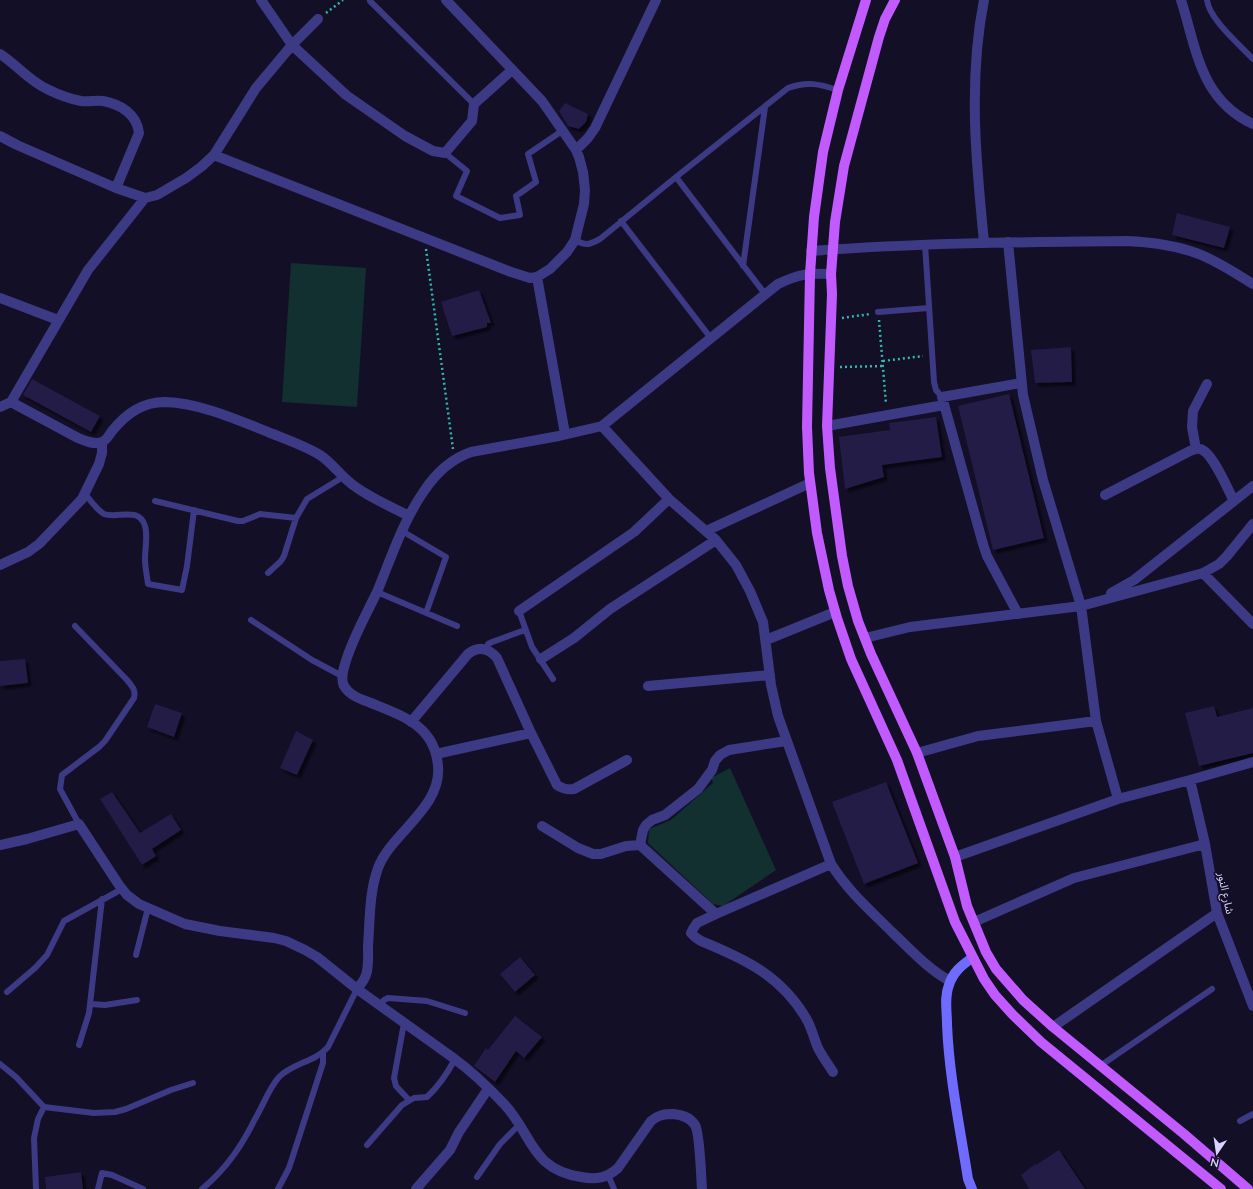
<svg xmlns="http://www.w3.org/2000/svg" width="1253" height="1189" viewBox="0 0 1253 1189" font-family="Lato,'Noto Sans Arabic',sans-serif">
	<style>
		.green { fill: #12302f }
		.building { fill: #241b47; filter: url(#shadow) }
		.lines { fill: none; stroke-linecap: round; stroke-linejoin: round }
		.path { stroke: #2fb8b0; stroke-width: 2.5; stroke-dasharray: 2 3; stroke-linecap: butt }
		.lane { stroke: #3d3a85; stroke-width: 6 }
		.street { stroke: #3d3a85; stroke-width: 10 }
		.secondary { stroke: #6f6bff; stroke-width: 10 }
		.primary { stroke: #c25bff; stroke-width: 10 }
		.labels { text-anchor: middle; stroke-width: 3.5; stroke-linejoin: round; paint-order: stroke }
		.street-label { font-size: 11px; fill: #d9d4ff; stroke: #130f26 }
	</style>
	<defs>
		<filter id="shadow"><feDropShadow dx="3.5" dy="3.5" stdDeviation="1" flood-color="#0009"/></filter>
	</defs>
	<rect width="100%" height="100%" fill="#130f26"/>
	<!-- green -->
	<path class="green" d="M291 263 366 268 357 407 282 402Z
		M730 768 776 870 723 906 713 904 648 843 649 829 671 820 713 783 711 778Z"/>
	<!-- building -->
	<path class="building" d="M565 103 588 114 586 122 579 129 568 126 559 111Z
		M1177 213 1230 227 1224 248 1172 235Z
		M479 290 491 323H487V327L452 336 441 302Z
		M1071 347 1072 382 1035 383 1031 350Z
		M32 379 100 416 91 432 23 395Z
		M1009 394 1044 538 993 550 958 406Z
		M936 417 942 457 882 465 884 477 845 489 839 437 890 430 889 423Z
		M25 659 28 683 0 686V661Z
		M155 704 182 713 174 737 147 727Z
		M1214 706 1217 717 1253 708V753L1199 766 1185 713Z
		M296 731 313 740 297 775 280 768Z
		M886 782 918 863 864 884 832 802Z
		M112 792 140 833 171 814 181 830 152 849 156 856 142 865 100 799Z
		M520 957 535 975 515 992 500 974Z
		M515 1016 542 1037 524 1058 516 1051 495 1082 474 1066 486 1048 488 1050Z
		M1059 1150 1085 1189H1029L1021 1175 1035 1164 1036 1165Z
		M81 1172 83 1189H46L45 1177Z"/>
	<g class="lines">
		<!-- path -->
		<path class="path" d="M326 13 343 0
			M426 249 453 449
			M842 318 870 314
			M879 320 886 404
			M883 361 923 356
			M840 367 884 366"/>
		<!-- lane -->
		<path class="lane" d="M1207 0C1209 19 1240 45 1253 59
			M370 1 474 104
			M445 153 467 171 456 196 500 218 520 215 516 196 536 182 528 154 562 131
			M676 177 765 294
			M621 221 710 337
			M575 240C586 246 589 245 600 239L676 177 788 88C808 81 819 84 838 90
			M925 244 934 382 936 390 942 397
			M743 266 765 107
			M878 312 929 308
			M85 494C90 500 97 510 104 514 117 519 139 506 145 526 148 536 145 548 145 559 145 567 147 576 148 584L182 590 187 566 194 510
			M155 501 238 521H243L260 514 296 518
			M402 531 446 557 426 613
			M268 573 281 561 284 556 296 518 307 499 343 477
			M377 592 457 626
			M519 611 532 647 553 679
			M251 620 312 660 342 676
			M75 626 127 680C132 686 136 690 134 698L105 741 99 747 62 775 60 789 79 824
			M486 649 488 644 492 642 525 630
			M136 955 148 908
			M7 992 35 968 47 955 64 921 122 889
			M90 1004 105 1005 137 1000
			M380 1006 384 1000 388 998 427 1001 465 1013
			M404 1023 394 1078 396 1086 409 1100
			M79 1045 89 1013 102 899
			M0 1064 16 1077 44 1107 94 1113 115 1112 126 1109 171 1090 193 1083
			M1100 1066 1212 989
			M1240 1121 1253 1114
			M367 1145 402 1105 414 1098 427 1097C439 1086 447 1074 455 1059
			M608 1175 614 1189
			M477 1177 500 1144 519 1125
			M36 1189 34 1138 38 1119 44 1107
			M98 1189 102 1173 112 1175 143 1189
			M202 1189C226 1169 241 1147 255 1119 263 1106 269 1088 279 1077 293 1063 315 1062 328 1047L357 989
			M278 1189 289 1168 323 1063V1053"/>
		<!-- street -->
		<path class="street" d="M261 0 292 45 346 95 405 136 433 151 445 153 472 121 474 104 512 70
			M1181 0C1197 50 1200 99 1253 124
			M0 54C16 64 29 81 47 89 57 94 70 99 81 101 88 102 96 100 103 101 120 104 137 114 139 133L116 188
			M0 136 17 145 116 188 145 198 157 195 186 178 201 167 214 155 256 88 292 45 318 19
			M576 150 588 138 595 128 656 0
			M214 155 511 272 530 278 537 277 550 269 567 252 575 240 584 204 585 190 583 172 579 157 576 150 542 101 446 0
			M984 242C976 162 968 80 984 0
			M1008 242 1023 395 1043 480 1081 606 1096 721 1118 799
			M811 251C917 243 1021 242 1127 241 1150 242 1174 245 1196 253 1216 260 1235 273 1253 284
			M537 277 565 434
			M0 298 58 320
			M11 402 78 438C85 441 94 445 102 442 107 440 109 435 112 431 126 414 142 402 165 402 201 403 240 421 273 434 288 440 305 446 320 455 332 463 341 476 353 485 370 498 390 506 409 516
			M0 407 11 402 88 270 145 198
			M602 426 669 499 716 540 736 565 750 591 763 622 771 685 778 716 831 864C848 891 871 911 893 933 911 950 928 969 950 981
			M827 426 944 405
			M1196 449 1192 427 1193 411 1207 384
			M1105 495 1188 452C1192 450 1196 448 1200 449 1212 451 1228 490 1234 501
			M706 531 810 483
			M0 565 28 552 39 544 82 499 99 464 102 453V442
			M1203 573 1253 624
			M1111 593 1134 580 1253 486
			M519 611 634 532 669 499
			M1018 614 987 556 983 544 942 397 1021 383
			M865 638 910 627 1081 606 1203 573 1219 564 1227 556 1253 524
			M766 640 835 612
			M541 659 574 638 610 609 716 540
			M648 686 770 675
			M411 722 468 654C478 646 488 647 497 658L531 733 557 785C563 789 567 790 574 789L627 760
			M917 753 978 736 1096 721
			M436 754 531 733
			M1190 780 1205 844 1217 913 1253 1006
			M542 826 578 848 593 854H601L626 846 640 845 716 914
			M0 845 27 839 79 824 119 885 127 895 139 904 185 924 220 931 274 938 286 941 305 950 317 957 357 989 452 1057C470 1070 490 1089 505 1105 533 1136 531 1169 581 1177 596 1180 607 1178 618 1168L651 1121C658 1115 664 1114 673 1114 682 1115 690 1117 695 1125 700 1133 701 1177 702 1189
			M640 845 643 830 646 825 652 820 665 815 698 789 712 770 715 761 720 755 729 750 786 741
			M955 857 1118 799 1190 780 1253 762
			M831 864 716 914 697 923 693 929 691 933 695 937 701 941C745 959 782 976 807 1020 812 1029 814 1039 818 1048 822 1056 828 1064 833 1072
			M974 922 1074 878 1205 844
			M357 989C360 985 364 981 366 975 369 966 368 955 368 946 370 920 369 893 378 868 391 833 442 808 438 766 435 726 403 716 371 703 361 699 350 696 344 686 341 680 343 670 345 664 352 639 366 615 377 592 391 558 403 521 424 491 436 473 451 459 471 452L559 436 602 426 778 284C799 274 808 273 831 274
			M1053 1027 1217 913
			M416 1189 450 1150 459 1132 488 1089"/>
		<!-- secondary -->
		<path class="secondary" d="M972 1189 968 1179C960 1128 949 1076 947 1024 947 1011 944 997 949 985 953 972 962 965 972 958"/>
		<!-- primary -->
		<path class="primary" d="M866 0 838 90 823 152 814 217 810 274 807 427 809 473 817 533 829 590 837 618 851 659 897 760 955 922 984 979 995 995 1013 1015 1041 1042 1221 1189
			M895 0 885 19 879 37 844 166 835 222 831 274 832 294 827 426 830 468 842 556 848 586 858 621 871 654 917 753 955 857 967 906 986 952 996 969 1023 1000 1053 1027 1184 1134 1248 1189"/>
	</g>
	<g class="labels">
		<!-- street labels -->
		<g class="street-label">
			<text transform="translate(1226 893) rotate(78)" y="4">شارع النور</text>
		</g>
	</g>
	<!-- north arrow -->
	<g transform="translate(1217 1153) rotate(193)" stroke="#130f26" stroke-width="3" paint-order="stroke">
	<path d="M0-3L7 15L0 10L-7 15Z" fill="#d9d4ff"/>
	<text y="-6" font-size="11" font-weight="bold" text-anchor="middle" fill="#d9d4ff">N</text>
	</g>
</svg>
